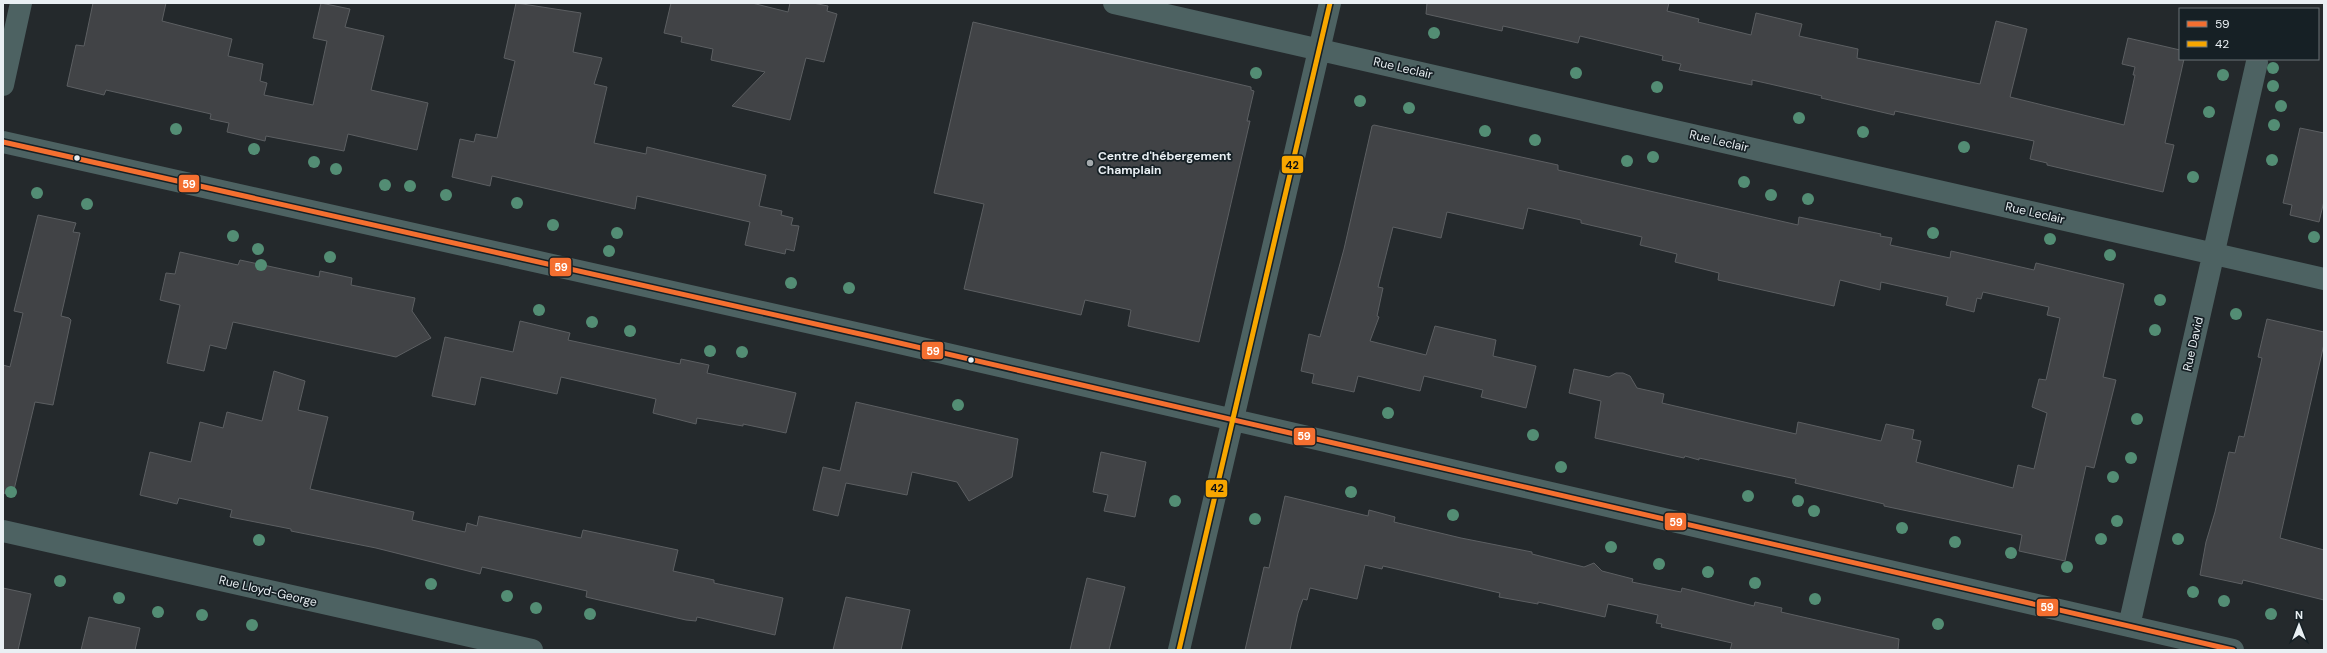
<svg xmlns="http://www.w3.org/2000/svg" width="2327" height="653" viewBox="0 0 2327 653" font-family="'DM Sans',sans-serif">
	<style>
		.building { fill: #414346; stroke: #5c5f62 }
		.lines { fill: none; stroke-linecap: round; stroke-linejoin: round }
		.street { stroke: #4d6262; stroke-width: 22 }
		.bus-1-casing { stroke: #162025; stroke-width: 8 }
		.bus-2-casing { stroke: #162025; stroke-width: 8 }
		.bus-1 { stroke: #f46f30; stroke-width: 5 }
		.bus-2 { stroke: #f7a600; stroke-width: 5 }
		.tree { fill: #538d74 }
		.bus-dot { fill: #e9eff3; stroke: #162025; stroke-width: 1.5 }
		.poi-dot { fill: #a4aaad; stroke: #162025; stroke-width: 1.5 }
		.labels { text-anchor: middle; stroke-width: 3.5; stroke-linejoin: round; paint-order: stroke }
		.street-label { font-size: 12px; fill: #e9eff3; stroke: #162025 }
		.poi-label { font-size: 12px; font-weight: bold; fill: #e9eff3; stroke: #162025; text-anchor: start }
		.line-badge { stroke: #162025; stroke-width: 1.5 }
		.badge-label { font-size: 11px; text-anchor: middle; font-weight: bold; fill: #fff }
		.pale-badge-label { font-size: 11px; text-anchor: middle; font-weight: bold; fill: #111 }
	</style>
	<rect width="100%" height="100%" fill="#24292c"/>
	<!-- building -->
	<path class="building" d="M93 3H166L162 21 232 39 228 56 263 64 260 81 267 83 264 95 313 105 327 41 313 38 321 3 350 9 345 27 384 36 371 90 428 103 417 150 348 134 344 151 266 136 265 141 227 132 229 123 210 119 211 114 106 90 104 95 67 86 76 45 84 46Z
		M516 3 581 13 573 52 602 58 594 84 607 87 594 143 646 154 647 147 766 175 759 206 782 211 781 215 793 218 791 225 799 226 794 251 786 249 785 254 745 245 750 222 637 196 635 209 492 176 490 186 452 177 460 139 474 142 476 134 497 138 515 61 504 58Z
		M671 3H752L788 12 790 3H813L828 6 827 11 837 14 824 62 806 58 790 120 732 106 765 72 711 60 713 49 681 42 682 37 664 33Z
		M1427 3H1669L1667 11 1699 19 1698 22 1751 35 1756 13 1802 24 1799 36 1858 49 1857 58 1980 84 1996 21 2027 29 2010 97 2124 125 2135 75H2133L2135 67 2122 64 2128 38 2180 50V59H2184L2165 143 2174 145 2163 192 2047 165V163L2030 159 2034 141 1895 111 1894 115 1821 98 1822 96 1770 84 1752 80V85L1679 70 1681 64 1662 60 1663 56 1580 36 1578 43 1503 26 1502 31 1426 14Z
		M973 22 1251 87V90L1254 91 1247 121H1250L1199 342 1128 326 1131 310 1085 300 1081 315 964 289 984 204 934 193Z
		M1374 125 1558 165V170L1798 225 1799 217 1881 234 1880 236 1892 238 1890 245 1950 258 1951 251 2034 270 2036 263 2124 284 2103 377 2116 380 2094 468 2086 466 2065 561 2019 551 2022 535 1884 506V504L1795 483 1796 479 1699 458V460L1685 456 1684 458 1595 438 1601 401 1569 393 1574 369 1609 377 1616 373H1623L1630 376 1637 388 1664 394 1662 403 1796 434 1798 422 1881 441 1886 424 1914 430 1912 439 1921 441 1916 462 2013 488 2018 465 2034 469 2047 413 2032 407 2039 379 2046 380 2060 318 2047 315 2049 307 1983 292 1981 299 1977 298 1974 312 1946 305 1948 297 1881 282 1880 290 1840 280 1834 306 1718 280 1719 273 1675 262 1677 254 1640 245 1642 237 1581 223V220L1528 208 1523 229 1447 212 1441 238 1393 227 1378 287 1383 288 1377 316 1379 317 1370 341 1426 355 1435 326 1496 340 1493 356 1536 366 1526 408 1481 397 1483 390 1424 376 1420 391 1358 376 1354 392 1312 383 1314 374 1301 371 1309 334 1320 337 1344 249 1372 126Z
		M2300 128 2324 133V201L2319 222 2290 215 2292 205 2283 203Z
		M38 215 76 223 73 232 80 233 61 316 69 318 71 320 53 405 35 402 13 494 3 493V365L10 367 23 313 14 311Z
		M180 252 238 265 240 260 319 277 320 271 352 278 351 285 415 298 412 311 431 338 396 357 233 322 226 349 210 345 204 371 167 363 180 305 160 300 166 273 175 274Z
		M2267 319 2324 332V344L2280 538 2324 550V600L2243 580 2242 584 2200 575 2206 542 2215 512 2229 452 2235 453 2239 436 2244 437 2262 358 2258 357Z
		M520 321 570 333 568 340 680 364 681 359 709 365 707 373 796 393 786 433 743 424V426L697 418 696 424 653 413 656 399 561 377 557 394 481 377 475 405 432 396 445 337 513 352Z
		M274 371 305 381 298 410 328 417 310 489 414 512 412 520 465 532 467 523 477 526 479 516 581 538 583 530 678 550 673 571 714 580V583L783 598 775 635 697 617 696 621 686 620 586 597 587 591 482 567 480 574 376 548 291 531V529L230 517 232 510 179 498 177 504 140 495 150 452 191 462 200 422 223 428 227 412 262 421Z
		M856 402 1018 439 1012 477 969 501 957 482 912 472 907 495 846 483 838 516 813 510 823 467 840 471Z
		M1101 452 1146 462 1135 517 1104 511 1108 495 1093 492Z
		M1285 496 1368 516 1369 510 1395 517 1394 522 1461 538 1532 552V554L1584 567 1594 563 1602 571 1633 579 1632 582 1681 592 1682 588 1754 606 1755 602 1782 608 1781 612 1899 639 1898 650H1730L1732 643 1661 627 1662 624 1656 623 1658 615 1608 604 1605 617 1538 602V604L1499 597 1500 593 1383 566 1382 569 1365 565 1357 599 1310 588 1307 600 1303 599 1298 613 1290 650H1245L1264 567 1269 568Z
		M1087 578 1125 587 1109 650H1070Z
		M3 588 31 594 18 650H3Z
		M846 597 910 610 901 650H833Z
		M89 617 140 628 135 650H81Z"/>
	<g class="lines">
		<!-- street -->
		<path class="street" d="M1114 3 2324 279
			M3 85 21 3
			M3 142 869 336 2233 650
			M3 531 532 650
			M2129 626 2257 62
			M1179 650 1330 3"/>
		<!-- bus-1 casing -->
		<g class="bus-1-casing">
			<path id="bus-1" d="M3 142 869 336 2233 650"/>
		</g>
		<!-- bus-2 casing -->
		<g class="bus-2-casing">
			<path id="bus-2" d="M1179 650 1330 3"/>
		</g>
		<!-- bus-1 -->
		<use href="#bus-1" class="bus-1"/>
		<!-- bus-2 -->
		<use href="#bus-2" class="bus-2"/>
	</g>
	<!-- trees -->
	<g class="tree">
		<circle cx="1434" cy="33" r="6"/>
		<circle cx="2273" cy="68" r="6"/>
		<circle cx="1256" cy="73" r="6"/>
		<circle cx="1576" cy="73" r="6"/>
		<circle cx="2223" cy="75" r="6"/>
		<circle cx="2273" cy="86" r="6"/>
		<circle cx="1657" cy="87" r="6"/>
		<circle cx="1360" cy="101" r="6"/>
		<circle cx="2281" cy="106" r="6"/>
		<circle cx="1409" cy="108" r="6"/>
		<circle cx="2209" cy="112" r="6"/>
		<circle cx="1799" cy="118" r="6"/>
		<circle cx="2274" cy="125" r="6"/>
		<circle cx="176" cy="129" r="6"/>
		<circle cx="1485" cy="131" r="6"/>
		<circle cx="1863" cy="132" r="6"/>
		<circle cx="1535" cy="140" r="6"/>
		<circle cx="1964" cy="147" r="6"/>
		<circle cx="254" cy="149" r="6"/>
		<circle cx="1653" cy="157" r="6"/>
		<circle cx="2272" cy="160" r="6"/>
		<circle cx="1627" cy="161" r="6"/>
		<circle cx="314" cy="162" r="6"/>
		<circle cx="336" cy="169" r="6"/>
		<circle cx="2193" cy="177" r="6"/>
		<circle cx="1744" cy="182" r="6"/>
		<circle cx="385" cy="185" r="6"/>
		<circle cx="410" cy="186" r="6"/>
		<circle cx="37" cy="193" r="6"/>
		<circle cx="446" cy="195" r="6"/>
		<circle cx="1771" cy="195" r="6"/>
		<circle cx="1808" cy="199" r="6"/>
		<circle cx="517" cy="203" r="6"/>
		<circle cx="87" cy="204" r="6"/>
		<circle cx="553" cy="225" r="6"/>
		<circle cx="617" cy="233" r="6"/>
		<circle cx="1933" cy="233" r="6"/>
		<circle cx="233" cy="236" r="6"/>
		<circle cx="2314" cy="237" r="6"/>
		<circle cx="2050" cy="239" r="6"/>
		<circle cx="258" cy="249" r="6"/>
		<circle cx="609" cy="251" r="6"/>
		<circle cx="2110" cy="255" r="6"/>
		<circle cx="330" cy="257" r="6"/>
		<circle cx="261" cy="265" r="6"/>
		<circle cx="791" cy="283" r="6"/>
		<circle cx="849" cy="288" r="6"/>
		<circle cx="2160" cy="300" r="6"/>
		<circle cx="539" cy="310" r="6"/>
		<circle cx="2236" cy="314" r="6"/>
		<circle cx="592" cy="322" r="6"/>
		<circle cx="2155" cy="330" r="6"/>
		<circle cx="630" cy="331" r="6"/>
		<circle cx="710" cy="351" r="6"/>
		<circle cx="742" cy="352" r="6"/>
		<circle cx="958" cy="405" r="6"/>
		<circle cx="1388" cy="413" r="6"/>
		<circle cx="2137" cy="419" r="6"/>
		<circle cx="1533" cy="435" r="6"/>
		<circle cx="2131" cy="458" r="6"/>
		<circle cx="1561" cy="467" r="6"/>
		<circle cx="2113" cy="477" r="6"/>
		<circle cx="11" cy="492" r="6"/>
		<circle cx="1351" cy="492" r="6"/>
		<circle cx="1748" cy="496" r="6"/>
		<circle cx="1175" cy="501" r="6"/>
		<circle cx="1798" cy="501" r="6"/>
		<circle cx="1814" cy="511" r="6"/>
		<circle cx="1453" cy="515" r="6"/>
		<circle cx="1255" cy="519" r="6"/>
		<circle cx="2117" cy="521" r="6"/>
		<circle cx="1902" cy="528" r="6"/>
		<circle cx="2101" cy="539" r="6"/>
		<circle cx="2178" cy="539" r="6"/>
		<circle cx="259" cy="540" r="6"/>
		<circle cx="1955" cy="542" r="6"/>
		<circle cx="1611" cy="547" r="6"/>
		<circle cx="2011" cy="553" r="6"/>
		<circle cx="1659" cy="564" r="6"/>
		<circle cx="2067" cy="567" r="6"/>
		<circle cx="1708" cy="572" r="6"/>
		<circle cx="60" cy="581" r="6"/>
		<circle cx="1755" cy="583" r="6"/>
		<circle cx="431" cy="584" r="6"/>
		<circle cx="2193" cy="592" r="6"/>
		<circle cx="507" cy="596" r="6"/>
		<circle cx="119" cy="598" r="6"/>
		<circle cx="1815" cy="599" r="6"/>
		<circle cx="2224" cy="601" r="6"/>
		<circle cx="536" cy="608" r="6"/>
		<circle cx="158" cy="612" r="6"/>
		<circle cx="590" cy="614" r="6"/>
		<circle cx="2271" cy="614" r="6"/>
		<circle cx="202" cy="615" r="6"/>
		<circle cx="1938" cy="624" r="6"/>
		<circle cx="252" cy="625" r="6"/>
	</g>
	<!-- markers -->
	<g class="bus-dot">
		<circle cx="77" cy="158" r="3.5"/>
		<circle cx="971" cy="360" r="3.5"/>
	</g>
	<circle class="poi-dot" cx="1090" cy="163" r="4"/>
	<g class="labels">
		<!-- street labels -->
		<g class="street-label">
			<text transform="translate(1403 68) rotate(13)" y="4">Rue Leclair</text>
			<text transform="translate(1719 141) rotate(13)" y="4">Rue Leclair</text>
			<text transform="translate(2035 213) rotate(13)" y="4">Rue Leclair</text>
			<text transform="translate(2193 344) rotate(-77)" y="4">Rue David</text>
			<text transform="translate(268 591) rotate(13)" y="4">Rue Lloyd-George</text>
		</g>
		<!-- poi labels -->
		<g class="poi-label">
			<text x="1098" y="160">Centre d'hébergement<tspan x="1098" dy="14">Champlain</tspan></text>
		</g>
	</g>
	<g class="line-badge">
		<rect x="1281" y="155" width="23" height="19" rx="4" fill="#f7a600"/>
		<rect x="178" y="174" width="22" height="19" rx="4" fill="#f46f30"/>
		<rect x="549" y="257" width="23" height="20" rx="4" fill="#f46f30"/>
		<rect x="921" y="341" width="23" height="19" rx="4" fill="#f46f30"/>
		<rect x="1293" y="427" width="23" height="19" rx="4" fill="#f46f30"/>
		<rect x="1205" y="479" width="23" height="19" rx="4" fill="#f7a600"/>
		<rect x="1664" y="512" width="23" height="19" rx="4" fill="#f46f30"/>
		<rect x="2036" y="598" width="23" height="19" rx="4" fill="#f46f30"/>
	</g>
	<g class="badge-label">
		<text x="189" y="188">59</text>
		<text x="561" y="271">59</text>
		<text x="933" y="355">59</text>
		<text x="1304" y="440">59</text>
		<text x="1676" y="526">59</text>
		<text x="2047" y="611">59</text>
	</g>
	<g class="pale-badge-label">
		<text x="1292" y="169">42</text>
		<text x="1217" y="492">42</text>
	</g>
	<!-- border -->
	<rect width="2327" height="653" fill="none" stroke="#e9eff3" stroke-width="8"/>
	<!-- legend -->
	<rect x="2179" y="8" width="140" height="52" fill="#162025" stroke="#6a7377"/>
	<rect x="2187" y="21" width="20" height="6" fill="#f46f30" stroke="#6a7377"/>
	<text x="2215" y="28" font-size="12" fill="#e9eff3">59</text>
	<rect x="2187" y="41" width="20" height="6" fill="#f7a600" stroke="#6a7377"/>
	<text x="2215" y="48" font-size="12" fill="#e9eff3">42</text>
	<!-- north arrow -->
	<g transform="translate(2299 625)" stroke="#162025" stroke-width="3" paint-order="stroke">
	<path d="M0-3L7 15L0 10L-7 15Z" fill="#e9eff3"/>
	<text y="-6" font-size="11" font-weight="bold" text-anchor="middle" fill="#e9eff3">N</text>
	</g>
</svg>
